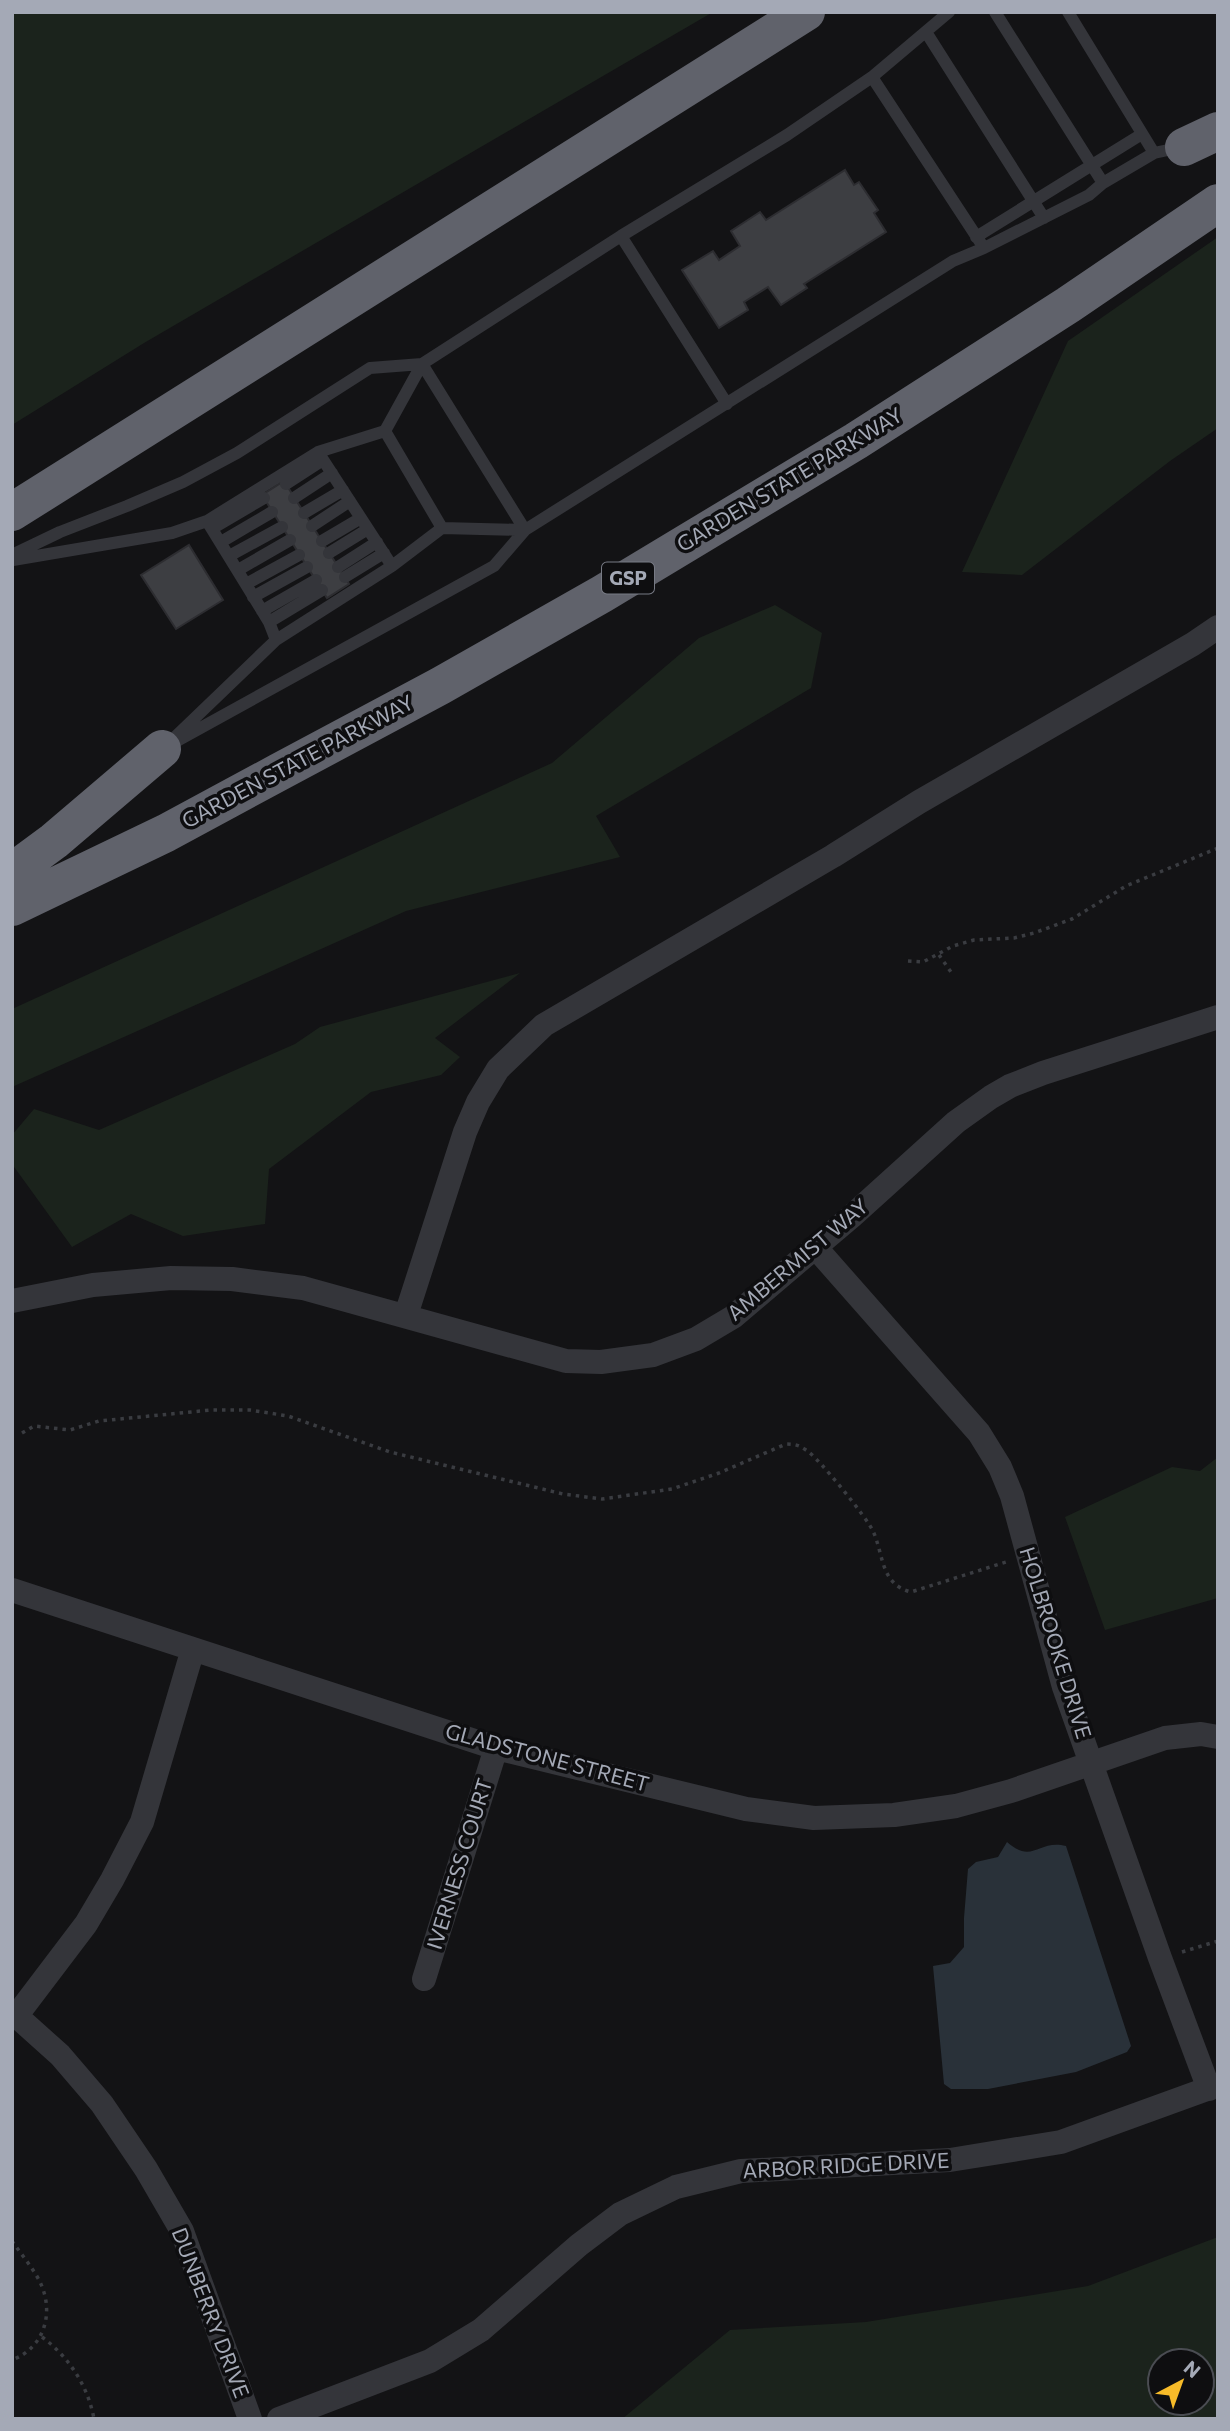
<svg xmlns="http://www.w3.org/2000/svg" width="1230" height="2431" viewBox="0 0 1230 2431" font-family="Commissioner,sans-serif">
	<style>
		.green { fill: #1b231c; fill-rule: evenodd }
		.water { fill: #293139 }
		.building { fill: #3d3e42; stroke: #2d2d31; stroke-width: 2 }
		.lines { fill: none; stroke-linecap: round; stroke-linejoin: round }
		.path { stroke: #3a3c41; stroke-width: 3.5; stroke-dasharray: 3.5 5; stroke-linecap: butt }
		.lane { stroke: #34353a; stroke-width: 12 }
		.street { stroke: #34353a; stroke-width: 24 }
		.highway { stroke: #60626b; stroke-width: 38 }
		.labels { text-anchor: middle; stroke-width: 7; stroke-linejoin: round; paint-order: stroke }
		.shield { fill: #0e0e10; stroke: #777a84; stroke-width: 2 }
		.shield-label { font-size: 19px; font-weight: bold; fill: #a4a9b6 }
		.street-label { font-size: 21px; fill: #a4a9b6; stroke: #0e0e10 }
	</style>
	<rect width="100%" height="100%" fill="#131315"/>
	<!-- green -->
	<path class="green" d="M12 12H713L144 343 12 425Z
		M1218 237V428L1170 461 1022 575 962 572 1068 341Z
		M775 605 822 633 811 688 596 816 620 857 406 911 12 1087V1009L552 763 699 638Z
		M520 973 435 1038 460 1057 441 1075 371 1092 269 1169 265 1224 183 1236 131 1214 72 1247 12 1164V1135L34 1109 99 1130 295 1044 320 1027Z
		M1218 1457V1598L1105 1630 1065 1517 1172 1467 1200 1471Z
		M1218 2237V2419H622L730 2330 866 2322 1088 2286ZM1160 2361H1202V2403H1160Z"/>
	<!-- water -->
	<path class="water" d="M1007 1842C1033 1865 1038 1839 1066 1846L1131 2046 1127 2052 1076 2072 988 2089H951L944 2084 933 1966 950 1963 964 1947V1918L968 1869 976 1862 998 1857Z"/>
	<!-- building -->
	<path class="building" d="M845 170 854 185 859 182 878 210 874 213 886 232 804 284 807 288 781 305 768 287 744 302 748 310 719 328 682 270 713 251 719 260 740 246 731 231 760 212 766 220Z
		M284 481 349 584 327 598 262 495Z
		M189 545 223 600 176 629 141 575Z"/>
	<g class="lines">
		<!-- path -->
		<path class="path" d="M939 955 951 972
			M908 961 923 962 953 946 974 940 1014 938 1034 933 1072 919 1126 886 1218 848
			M22 1433 34 1426 70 1430 99 1421 211 1410H250L288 1416 390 1452 563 1494 602 1499 672 1489 719 1473 786 1444C794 1444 799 1445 806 1450 818 1457 867 1518 873 1531 884 1555 880 1584 911 1592L1006 1562
			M1182 1952 1218 1941
			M12 2241C21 2254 33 2268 40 2282 55 2313 44 2348 12 2360
			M42 2337C69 2357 88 2386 94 2419"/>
		<!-- lane -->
		<path class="lane" d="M995 12 1103 183
			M1068 12 1154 153
			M926 32 1044 218
			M872 77 984 248
			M621 236 727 404
			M976 237 1142 134
			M385 431 442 528
			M318 452 392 566
			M286 484 323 460
			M294 498 332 473
			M304 513 343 490
			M207 521 269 622 276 640
			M312 526 350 501
			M213 528 264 498
			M322 541 361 518
			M221 542 272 512
			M329 553 368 529
			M12 555 60 532 127 506 183 482 237 453 370 368 422 364 621 236 787 135 872 77 949 12
			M229 556 282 527
			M13 560 172 533 207 521 318 452 385 431 422 364 525 530
			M338 567 377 542
			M238 570 290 540
			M345 577 384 553
			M246 584 299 555
			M253 597 307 567
			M262 611 316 580
			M269 622 322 590
			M175 737 276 640 392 566 442 528 525 530
			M166 747 494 566 525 530 953 261 984 248 1089 195 1103 183 1154 153 1182 147"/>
		<!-- street -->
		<path class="street" d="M816 1248 979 1433 1000 1467 1012 1496 1064 1687 1160 1958 1209 2089
			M12 1301 93 1285 171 1278 232 1279 303 1288 566 1361 601 1362 653 1355 696 1339 733 1317 852 1216 956 1122 991 1097 1010 1086 1043 1073 1218 1017
			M406 1315 465 1132 478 1102 498 1069 544 1025 833 856 919 802 1193 644 1218 627
			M12 1590 496 1748 746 1809 814 1818 894 1815 956 1806 1011 1791 1165 1738 1201 1734 1218 1737
			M424 1979 496 1748
			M12 2012 60 2055 102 2104 146 2169 182 2231 250 2419
			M17 2015 86 1924 112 1880 142 1822 193 1649
			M279 2419 430 2361 481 2330 579 2245 620 2214 676 2187 741 2171 950 2160 1061 2142 1218 2085"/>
		<!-- highway -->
		<path class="highway" d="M1184 147 1218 131
			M12 512 806 12
			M12 872 54 841 162 749
			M12 907 166 833 279 772 440 686 602 594 856 441 1068 305 1218 203"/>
	</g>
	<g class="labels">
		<!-- shield labels -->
		<rect class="shield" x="602" y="562.5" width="52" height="31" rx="5"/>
		<g class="shield-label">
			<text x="628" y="585">GSP</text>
		</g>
		<!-- street labels -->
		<g class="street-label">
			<text transform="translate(790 480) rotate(-31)" y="7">GARDEN STATE PARKWAY</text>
			<text transform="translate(298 762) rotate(-28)" y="7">GARDEN STATE PARKWAY</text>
			<text transform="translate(798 1260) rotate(-40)" y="7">AMBERMIST WAY</text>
			<text transform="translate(1055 1643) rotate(73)" y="7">HOLBROOKE DRIVE</text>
			<text transform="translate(547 1758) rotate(15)" y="7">GLADSTONE STREET</text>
			<text transform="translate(460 1864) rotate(-73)" y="7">IVERNESS COURT</text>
			<text transform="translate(846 2166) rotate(-3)" y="7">ARBOR RIDGE DRIVE</text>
			<text transform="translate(210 2313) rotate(69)" y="7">DUNBERRY DRIVE</text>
		</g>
	</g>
	<!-- border -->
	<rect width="1230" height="2431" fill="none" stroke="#a4a9b6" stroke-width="28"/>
	<!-- north arrow -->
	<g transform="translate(1181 2382) rotate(41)"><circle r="33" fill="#0e0e10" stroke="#4a4c52" stroke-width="2"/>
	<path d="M0-5L12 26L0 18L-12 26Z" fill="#f7bb29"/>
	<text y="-10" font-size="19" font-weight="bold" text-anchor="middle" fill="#a4a9b6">N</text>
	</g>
</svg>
